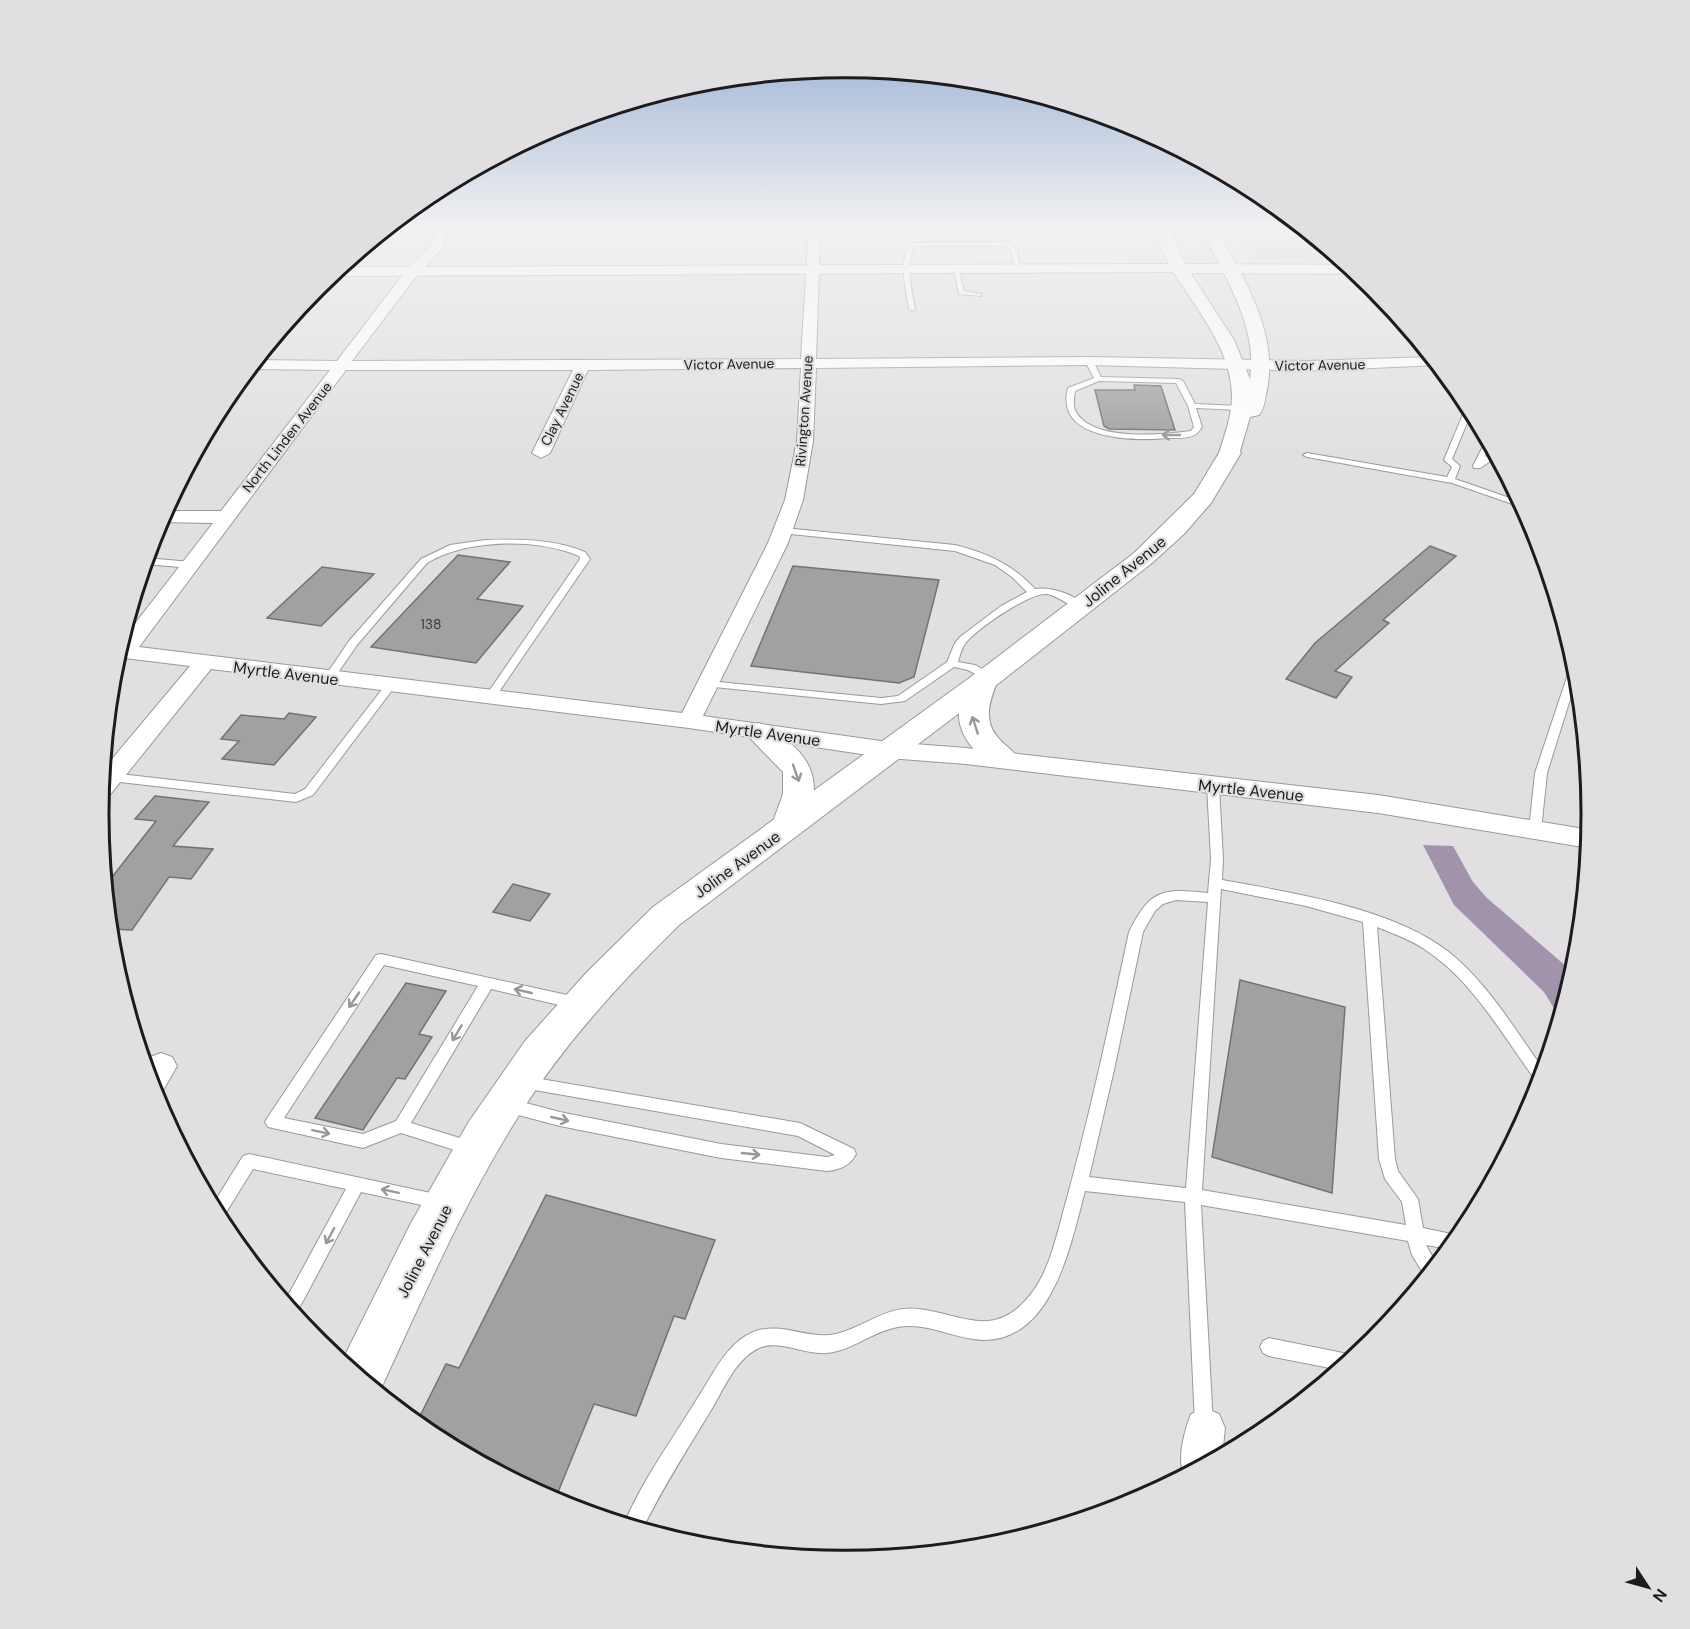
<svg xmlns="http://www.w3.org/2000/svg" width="1690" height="1629" viewBox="0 0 1690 1629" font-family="'DM Sans',sans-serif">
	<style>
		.green { fill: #d3c7db }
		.water { fill: #a293ad }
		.building { fill: #a2a0a3; stroke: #747275; stroke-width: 1.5 }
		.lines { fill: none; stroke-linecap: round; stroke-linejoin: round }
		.service-casing { stroke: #99989b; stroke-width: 2 }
		.minor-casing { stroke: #99989b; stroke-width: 2 }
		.tertiary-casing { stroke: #99989b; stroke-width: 2 }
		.secondary-casing { stroke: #99989b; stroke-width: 2 }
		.primary-casing { stroke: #99989b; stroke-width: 2 }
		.trunk-casing { stroke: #99989b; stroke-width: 2 }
		.service { fill: #fff; fill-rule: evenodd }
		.minor { fill: #fff; fill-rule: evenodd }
		.tertiary { fill: #fff; fill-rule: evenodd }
		.secondary { fill: #fff; fill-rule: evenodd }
		.primary { fill: #fff; fill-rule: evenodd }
		.trunk { fill: #fff; fill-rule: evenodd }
		.oneway { stroke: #999899 }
		.labels { text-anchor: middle; stroke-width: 4.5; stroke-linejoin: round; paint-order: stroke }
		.far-street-label { font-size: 14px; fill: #1c1b1d; stroke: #e1dfe2 }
		.number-label { font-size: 14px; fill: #3e3c3e }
		.street-label { font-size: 16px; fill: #1c1b1d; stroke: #e1dfe2 }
		.rim { fill: none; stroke: #1c1b1d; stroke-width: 3 }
	</style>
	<rect width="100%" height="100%" fill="#e1dfe2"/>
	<!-- green -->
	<path class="green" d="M423 225H700L711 236H574L557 227 430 230Z
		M1236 225H1298L1340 259H1253Z"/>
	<!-- water -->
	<path class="water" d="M1423 845 1453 846 1473 882 1487 898 1574 973 1560 1018 1544 992 1454 905Z"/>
	<!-- building -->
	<path class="building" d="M1134 385 1161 386 1175 430 1109 429 1104 426 1095 390H1135Z
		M1430 546 1456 556 1383 620 1389 623 1335 671 1352 677 1336 698 1286 679 1315 643Z
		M458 555 510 562 477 599 523 606 476 663 371 647Z
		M793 566 939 580 914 677 899 683 751 666Z
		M322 567 374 574 321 626 267 618Z
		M289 713 316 717 274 765 222 759 239 741 221 739 241 715 284 719Z
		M155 796 209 802 173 846 213 849 191 879 169 877 132 930 109 929 105 886 156 821 135 819Z
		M513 884 550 894 530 921 493 912Z
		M1240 980 1345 1007 1332 1193 1212 1157Z
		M406 983 446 991 419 1034 432 1037 405 1079 397 1078 363 1130 315 1118Z
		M546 1195 715 1240 685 1319 674 1316 636 1416 594 1404 554 1502 430 1435 416 1424 446 1364 459 1368Z"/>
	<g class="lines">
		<!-- service casing -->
		<g class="service-casing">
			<path id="service" d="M1007 242 1017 249 1020 271 1015 270 1011 250 1006 246H915C904 263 912 290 915 309L912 311 909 309C906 288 898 261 911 243Z
				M954 269 959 270 964 291 981 294V296L959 294Z
				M1089 359 1093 361 1101 377 1179 379 1183 381 1195 404 1240 406 1244 408 1240 410 1196 408 1202 427C1201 428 1197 434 1196 434 1189 439 1175 438 1168 438 1135 441 1054 441 1068 388L1094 378 1085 361ZM1099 381 1176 383 1188 406 1194 427 1191 431C1162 435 1089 442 1075 410 1073 405 1074 397 1075 391Z
				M1469 405 1472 411 1452 459 1460 466 1455 479 1521 502 1524 508 1452 483 1307 457 1303 455 1307 453 1447 477 1452 467 1444 460 1466 407Z
				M1487 438 1490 444 1485 457 1494 452 1497 457 1480 468H1474L1473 466Z
				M784 528 955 545C987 553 1012 564 1035 589 1052 586 1074 595 1087 606L1085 608C1072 610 1060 596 1047 594 1030 592 973 631 965 644 961 649 960 656 958 662L975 665 993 675 994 677 993 679H985L968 670 954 667 905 701 881 704 704 686 703 684 704 682 708 681 881 698 898 696 947 662 955 643 960 637 1001 606 1027 592 1012 577 995 565 955 551 781 533 780 531Z
				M1537 535 1543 554 1537 552 1534 538Z
				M485 540C519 539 554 539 585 552L590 559 494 699H486L485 697 580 559 579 556C536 538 467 539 427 563L357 645 333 680H325L324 678 349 641 421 559 450 545Z
				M146 558 191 562 196 565 191 568 145 564Z
				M1576 662 1578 674 1547 773 1541 830 1535 834 1529 830 1535 773 1571 665Z
				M391 682 396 685 313 795 296 802 111 781 105 777 111 773 295 794 305 789 387 683Z
				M1213 782 1219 786 1223 859 1222 880C1293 893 1403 909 1457 959 1492 990 1517 1033 1544 1070L1540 1084 1537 1082C1504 1038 1474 982 1427 951 1412 940 1394 934 1377 927L1395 1159 1398 1171 1418 1199 1423 1228 1461 1236 1450 1249 1426 1245 1437 1265 1426 1278 1412 1255 1408 1241 1201 1205 1213 1425 1211 1432 1204 1434 1197 1432 1195 1425 1185 1202 1085 1191C1071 1243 1053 1341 983 1340 954 1339 928 1322 898 1327 873 1331 852 1351 826 1353 805 1355 779 1339 759 1348 735 1359 723 1391 710 1412 686 1451 662 1489 642 1530L624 1524C643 1479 672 1440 697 1399 709 1381 718 1361 733 1346 739 1340 747 1334 756 1331 783 1322 809 1340 836 1334 865 1327 887 1305 918 1309 959 1313 990 1338 1024 1302 1050 1276 1057 1232 1067 1198 1091 1110 1110 1021 1129 932 1150 889 1163 888 1208 893L1211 859 1207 786ZM1221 889 1306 906 1363 922 1379 1159 1385 1179 1402 1202 1406 1225 1202 1190ZM1176 900 1208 902 1186 1188 1089 1177 1114 1070 1143 932 1155 911 1163 904Z
				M381 954 576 997 581 999 583 1003 581 1007 576 1009 491 989 411 1123 476 1143 478 1148 476 1153 470 1155 401 1133 363 1148 268 1127 265 1122 268 1117 376 955ZM384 965 478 986 396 1121 363 1134 284 1118Z
				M523 1076 800 1123 854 1149 856 1154C850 1166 839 1170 827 1171L721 1158 560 1126 507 1112 502 1110 499 1105 502 1100 507 1098 560 1112 721 1144 827 1157 835 1155 798 1136 523 1088 518 1086 516 1082 518 1078Z
				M249 1154 440 1195 446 1197 448 1202 446 1207 440 1209 361 1192 295 1316 284 1303 346 1189 253 1169 222 1219 219 1220 212 1206 243 1156Z
				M1269 1338 1348 1354 1355 1358 1340 1370 1269 1356 1263 1353 1260 1347 1263 1341Z"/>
		</g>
		<!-- minor casing -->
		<g class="minor-casing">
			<path id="minor" d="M426 225H438L447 236 442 248 411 283 352 361 801 359 808 242 796 225H809L820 242 816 359 1089 357 1306 361 1431 357 1438 365 1306 371 1089 365 816 368 813 441 803 500 788 543 703 716 888 742 966 748 1378 795 1590 830 1589 848 1378 813 966 764 888 758 689 728 211 669 109 796 100 798 102 771 190 666 116 657 120 643 213 523 158 522 164 511H221L330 370 249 369 256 360 337 361 401 277 432 244 435 236ZM801 368 797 441 785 500 768 543 682 713 139 647 346 370H573L532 453 541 458 550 453 588 370Z
				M161 1053 172 1057 177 1066 161 1094 154 1096 144 1066 150 1057Z
				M1205 1408 1219 1414 1225 1428 1222 1456 1184 1476C1177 1458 1184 1432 1191 1414Z"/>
		</g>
		<!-- tertiary casing -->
		<g class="tertiary-casing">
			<path id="tertiary" d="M1180 264 1188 269 1186 272 330 276 340 267Z
				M984 672 994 674 998 680C988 704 982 724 1003 743 1009 748 1015 753 1020 760L1016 767C991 774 961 743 959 718 958 703 966 686 974 674Z
				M759 723C772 726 780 734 790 743 822 770 819 801 798 835L787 838 776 835 771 827 783 794V772L744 732 749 726Z"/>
		</g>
		<!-- secondary casing -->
		<g class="secondary-casing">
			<path id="secondary" d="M1180 264 1347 265 1358 274 1174 273 1172 269Z"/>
		</g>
		<!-- primary casing -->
		<g class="primary-casing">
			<path id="primary" d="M1230 446 1238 448 1241 453 1211 503 1184 534 1152 563 999 683 679 925C619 984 562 1046 518 1117 463 1204 422 1300 379 1393L341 1363 411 1223 468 1123 525 1041 587 972 653 907 979 671 1134 553 1194 494 1222 448Z"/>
		</g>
		<!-- trunk casing -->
		<g class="trunk-casing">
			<path id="trunk" d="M1154 225H1169L1186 266 1234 340 1250 379C1259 325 1221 271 1199 225H1214C1242 275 1281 334 1266 394 1265 401 1264 409 1259 415L1250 417 1238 458H1222L1219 453C1225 434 1232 415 1232 395 1231 348 1196 309 1173 271 1164 257 1159 240 1154 225Z"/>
		</g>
		<!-- service -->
		<use href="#service" class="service"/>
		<!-- minor -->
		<use href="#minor" class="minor"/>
		<!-- tertiary -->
		<use href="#tertiary" class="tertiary"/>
		<!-- secondary -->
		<use href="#secondary" class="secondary"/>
		<!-- primary -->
		<use href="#primary" class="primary"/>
		<!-- trunk -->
		<use href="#trunk" class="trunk"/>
	</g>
	<!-- one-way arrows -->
	<defs><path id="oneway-shaft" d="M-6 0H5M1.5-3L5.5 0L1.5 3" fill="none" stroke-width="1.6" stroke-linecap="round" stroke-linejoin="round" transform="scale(1.5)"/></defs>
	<g class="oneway">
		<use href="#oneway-shaft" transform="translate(1171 435) rotate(-180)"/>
		<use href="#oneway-shaft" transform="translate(975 725) rotate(-108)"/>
		<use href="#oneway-shaft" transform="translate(796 773) rotate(70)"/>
		<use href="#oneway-shaft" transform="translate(523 991) rotate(-167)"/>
		<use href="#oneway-shaft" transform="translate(354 1000) rotate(124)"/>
		<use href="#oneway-shaft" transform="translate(457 1033) rotate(121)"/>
		<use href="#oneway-shaft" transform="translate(560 1119) rotate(13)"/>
		<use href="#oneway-shaft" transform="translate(321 1132) rotate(12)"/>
		<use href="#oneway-shaft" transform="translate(751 1154) rotate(6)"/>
		<use href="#oneway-shaft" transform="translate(390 1191) rotate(-168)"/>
		<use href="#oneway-shaft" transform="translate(330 1236) rotate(118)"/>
	</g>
	<!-- sky -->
	<linearGradient id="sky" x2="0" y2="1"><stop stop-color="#8ca7d0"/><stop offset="0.5" stop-color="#f2f1f2"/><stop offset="1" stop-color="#f2f1f2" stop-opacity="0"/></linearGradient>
	<rect width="1690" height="453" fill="url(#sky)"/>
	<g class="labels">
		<!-- far-street labels -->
		<g class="far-street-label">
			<text transform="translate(729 364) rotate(-1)" y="5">Victor Avenue</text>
			<text transform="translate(1320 365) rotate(-1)" y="5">Victor Avenue</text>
			<text transform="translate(562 409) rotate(-64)" y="5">Clay Avenue</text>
			<text transform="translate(804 411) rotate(-86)" y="5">Rivington Avenue</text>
			<text transform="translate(287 437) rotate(-52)" y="5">North Linden Avenue</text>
		</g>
		<!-- number labels -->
		<g class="number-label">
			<text x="431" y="629">138</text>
		</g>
		<!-- street labels -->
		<g class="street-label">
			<text transform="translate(1124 571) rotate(-39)" y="6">Joline Avenue</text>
			<text transform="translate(286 673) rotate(7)" y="6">Myrtle Avenue</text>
			<text transform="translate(768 733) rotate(8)" y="6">Myrtle Avenue</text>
			<text transform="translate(1251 790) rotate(6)" y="6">Myrtle Avenue</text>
			<text transform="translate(737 864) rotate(-36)" y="6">Joline Avenue</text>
			<text transform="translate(424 1251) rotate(-63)" y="6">Joline Avenue</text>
		</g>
	</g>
	<!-- crop -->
	<path d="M0 0H1690V1629H0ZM109 814a736 736 0 1 1 1472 0a736 736 0 1 1-1472 0Z" fill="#e1dfe2" fill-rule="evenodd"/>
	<path class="rim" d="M109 814a736 736 0 1 1 1472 0a736 736 0 1 1-1472 0Z"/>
	<!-- north arrow -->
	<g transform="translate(1648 1587) rotate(126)" stroke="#e1dfe2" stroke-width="4.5" paint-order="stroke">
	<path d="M0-4.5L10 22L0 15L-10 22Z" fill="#1c1b1d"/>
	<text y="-9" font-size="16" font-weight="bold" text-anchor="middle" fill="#1c1b1d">N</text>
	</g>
</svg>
